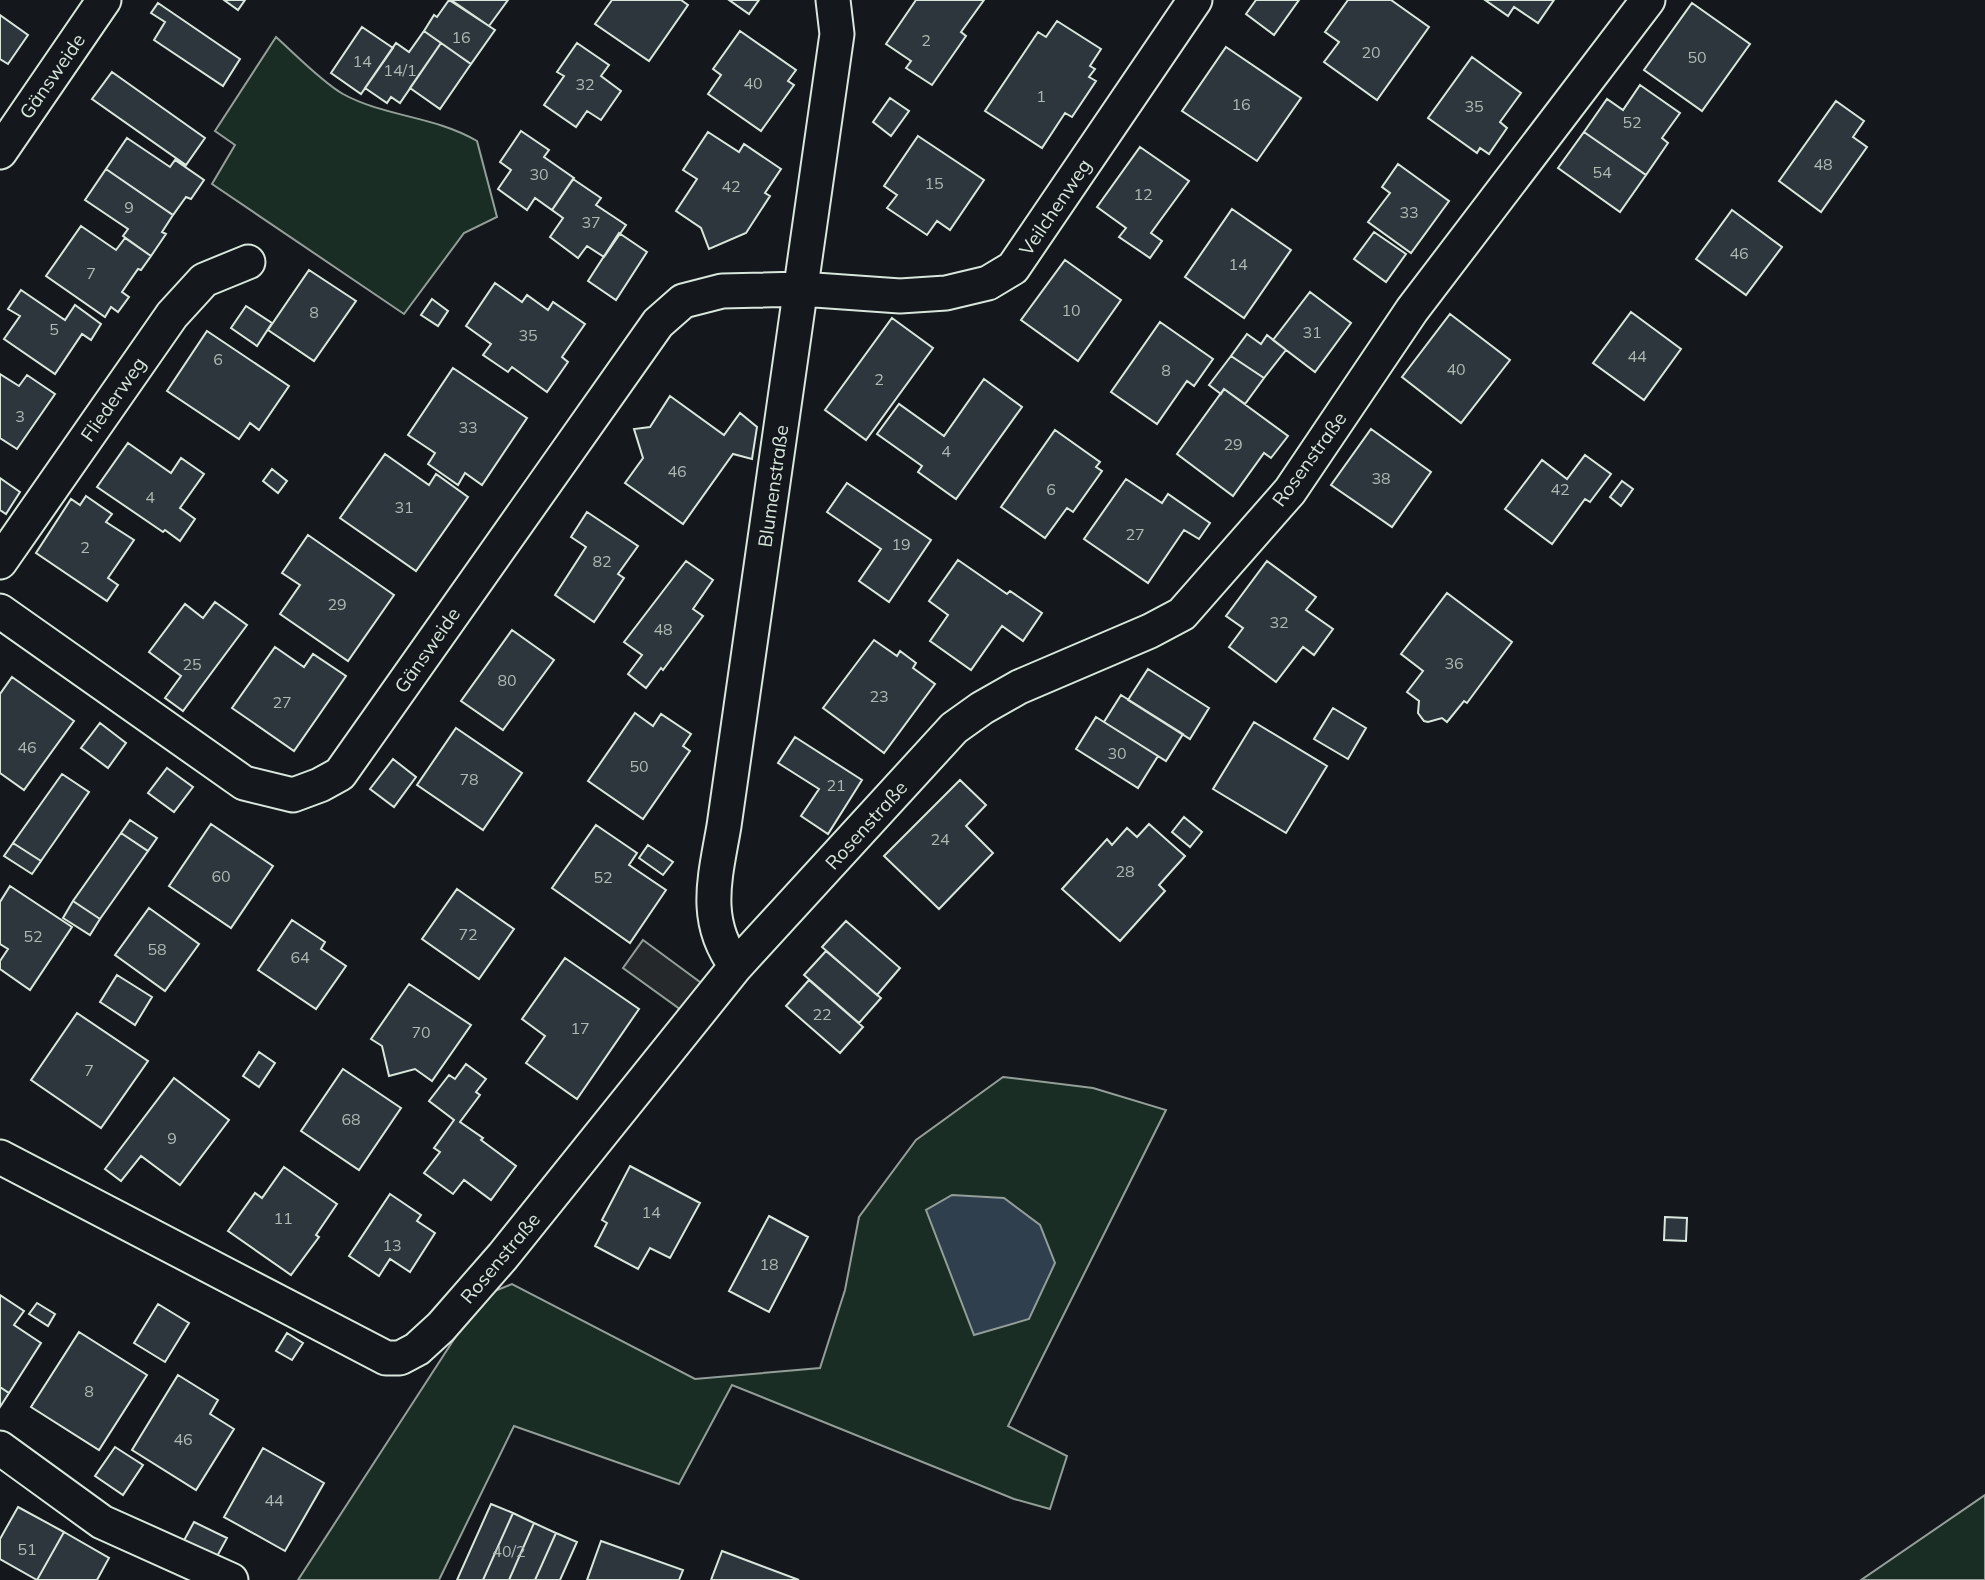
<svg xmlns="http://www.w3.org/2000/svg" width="1985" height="1580" viewBox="0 0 1985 1580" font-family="Mulish,sans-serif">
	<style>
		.green { fill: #1a2d24; stroke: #939e99; stroke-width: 2 }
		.parking { fill: #24282b; stroke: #939e99; stroke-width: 2 }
		.water { fill: #2f3f4d; stroke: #939e99; stroke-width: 2 }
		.building { fill: #2c363c; stroke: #d8e6dc; stroke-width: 2 }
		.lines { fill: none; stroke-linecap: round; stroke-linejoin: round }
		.street-casing { stroke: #d8e6dc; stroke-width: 37 }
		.street { stroke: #14181c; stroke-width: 33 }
		.labels { text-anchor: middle; stroke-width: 5; stroke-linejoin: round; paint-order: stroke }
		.number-label { font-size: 16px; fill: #adbab4 }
		.street-label { font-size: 19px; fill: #d8e6dc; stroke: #14181c }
	</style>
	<rect width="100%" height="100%" fill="#14181c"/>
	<!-- green -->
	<path class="green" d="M276 37C295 54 322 82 343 94 385 117 435 116 477 141L497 217 464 233 404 314 212 184 235 145 215 131Z
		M1003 1077 1093 1088 1166 1110 1008 1426 1067 1456 1050 1509 1014 1499 732 1385 679 1484 514 1426 439 1580H298L482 1296 512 1284 695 1379 820 1368 845 1290 859 1217 916 1140Z
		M1985 1495V1580H1861Z"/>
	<!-- parking -->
	<path class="parking" d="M643 940 704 985 684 1012 623 968Z"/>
	<!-- water -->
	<path class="water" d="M952 1195 1004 1198 1040 1225 1055 1263 1029 1319 974 1335 926 1210Z"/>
	<!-- building -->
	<path class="building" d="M224 0H245L238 10Z
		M449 0 495 30 471 64 424 31 434 15 437 17Z
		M451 0H508L489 26Z
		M612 0H681L688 5 649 61 595 24Z
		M729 0H759L749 14Z
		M916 0H984L961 32 966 36 932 85 906 68 911 61 886 44Z
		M1256 0H1299L1274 35 1246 14Z
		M1348 0H1391L1429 27 1377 100 1324 62 1339 42 1325 32Z
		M1485 0H1554L1538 23 1514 7 1508 16Z
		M158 3 240 59 223 86 154 40 165 22 151 13Z
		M1692 3 1750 44 1702 111 1644 70Z
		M0 15 28 35 8 64 0 59Z
		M1057 21 1101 49 1090 66 1095 69 1089 77 1096 81 1072 117 1065 113 1042 148 985 111 1038 32 1046 37Z
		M362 27 393 48 361 94 331 73Z
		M424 31 441 43 400 103 391 97 387 103 365 88 396 43 409 52Z
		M740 31 796 70 788 81 794 85 761 131 708 94 721 75 713 69Z
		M441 43 471 64 440 109 410 88Z
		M577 43 609 65 601 76 621 91 601 120 587 111 576 127 544 105 564 76 557 72Z
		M1226 47 1301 98 1257 161 1182 111Z
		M1472 57 1521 93 1500 122 1507 128 1489 154 1480 148 1477 153 1428 118Z
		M112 72 205 138 186 165 92 99Z
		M1640 85 1680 113 1662 138 1668 143 1646 175 1584 132 1607 99 1623 110Z
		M890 98 909 111 891 136 873 122Z
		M1836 101 1864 121 1853 137 1867 147 1821 212 1779 181Z
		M521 131 549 150 544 157 574 178 552 210 535 198 527 210 498 189 511 170 500 162Z
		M708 132 739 152 744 144 781 169 765 193 770 196 746 233 709 249 701 228 676 211 697 179 683 170Z
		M1584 132 1646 175 1620 212 1558 168Z
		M918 136 984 180 950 230 937 221 927 235 887 208 897 195 884 186Z
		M127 138 170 167 175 160 204 180 191 199 186 197 173 215 106 169Z
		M1140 147 1189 181 1151 233 1162 241 1150 258 1119 237 1126 228 1097 207Z
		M1398 164 1449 201 1411 253 1368 222 1390 193 1382 187Z
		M106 169 173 215 162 232 166 234 151 256 123 236 128 229 85 200Z
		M573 179 601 198 596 205 626 225 604 257 587 246 578 258 550 237 563 218 552 210Z
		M1232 209 1291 250 1244 318 1185 277Z
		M1732 210 1782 247 1746 295 1696 259Z
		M81 226 116 250 125 238 151 256 141 270 138 269 122 292 129 297 118 312 111 307 105 317 46 276Z
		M1374 232 1406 254 1386 282 1354 259Z
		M619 233 647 252 616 300 588 281Z
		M1065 260 1121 300 1078 361 1021 320Z
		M309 270 356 301 314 361 268 330Z
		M495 283 522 302 527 295 548 310 553 302 585 324 562 357 568 362 547 392 512 367 508 372 483 355 491 344 466 326Z
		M21 290 65 320 75 305 101 324 91 340 82 334 55 374 4 339 20 316 8 309Z
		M1310 292 1351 323 1315 372 1273 340Z
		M432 299 448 311 438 326 421 315Z
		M246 306 272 323 257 346 231 328Z
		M1631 312 1681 349 1644 400 1593 363Z
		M1450 314 1510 360 1461 423 1402 377Z
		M892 318 933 348 866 440 825 410Z
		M1160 322 1213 359 1194 386 1187 381 1157 424 1111 392Z
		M207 331 289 386 259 430 250 423 239 439 167 391Z
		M1247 334 1261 344 1267 335 1286 350 1264 378 1231 356Z
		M1231 356 1264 378 1245 404 1224 389 1221 394 1209 385Z
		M453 368 527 418 482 485 465 473 458 485 428 464 435 453 408 435Z
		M0 374 19 386 27 375 55 394 17 449 0 438Z
		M984 379 1022 407 956 499 918 472 922 466 877 434 899 404 944 436Z
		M1224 389 1288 436 1271 458 1264 453 1233 496 1177 454Z
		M670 396 724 435 740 413 757 427 752 459 733 454 683 524 625 483 643 458 634 429 650 427Z
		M1371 429 1431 472 1392 527 1331 485Z
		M1055 430 1100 462 1096 467 1102 471 1073 512 1067 508 1045 538 1001 507Z
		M128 443 171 473 181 458 204 474 180 508 195 519 180 541 165 530 163 532 97 487Z
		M385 454 429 485 436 474 468 497 416 571 340 518Z
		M1585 455 1611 474 1590 502 1585 499 1552 544 1505 509 1542 460 1567 479Z
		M272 469 287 481 278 493 263 481Z
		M0 478 20 492 6 514 0 510Z
		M1126 479 1162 503 1168 494 1210 523 1199 539 1184 530 1148 583 1084 539Z
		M1622 481 1633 489 1621 506 1610 497Z
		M847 483 931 540 889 602 859 581 881 549 827 512Z
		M86 496 112 514 106 522 134 540 108 578 118 585 107 601 36 553 71 499 80 505Z
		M587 512 638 546 618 574 624 578 594 622 555 595 586 547 571 537Z
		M308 535 394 595 348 661 280 614 300 585 282 573Z
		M958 560 1007 594 1010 591 1042 613 1023 641 1002 626 971 670 930 641 948 615 929 601Z
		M686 561 713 580 693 609 703 616 663 670 661 668 646 688 628 674 642 655 624 642Z
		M1267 561 1316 597 1306 610 1333 629 1314 655 1303 647 1276 682 1229 647 1243 628 1226 616Z
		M1447 593 1512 642 1467 703 1464 701 1447 722 1442 718 1428 722 1424 721 1418 713 1419 701 1407 692 1423 671 1401 654Z
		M215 602 247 625 183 711 165 698 181 676 149 652 185 604 203 618Z
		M512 630 554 660 503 730 461 701Z
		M874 640 897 656 900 651 916 663 913 668 935 684 884 753 823 708Z
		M275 647 304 667 313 654 346 676 294 751 232 708Z
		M1148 669 1209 708 1190 739 1128 700Z
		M12 677 74 721 24 790 0 773V694Z
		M1121 695 1183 734 1166 761 1104 722Z
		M1333 708 1366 728 1348 759 1314 739Z
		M635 713 653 726 661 714 691 734 683 746 690 751 643 819 588 781Z
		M1096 717 1158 756 1138 788 1076 749Z
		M1254 722 1327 766 1286 833 1213 789Z
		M100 723 126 743 108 768 81 748Z
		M456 728 522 773 483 830 417 785Z
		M795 737 862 780 828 834 801 816 819 789 778 763Z
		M393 759 416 777 394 807 370 789Z
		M167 768 193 787 174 812 148 793Z
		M62 774 89 792 41 861 13 843Z
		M960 780 986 805 966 826 993 853 939 909 884 856Z
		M1184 817 1202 832 1190 847 1172 832Z
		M130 820 157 838 148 851 121 833Z
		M211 824 273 866 231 928 169 886Z
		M1149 824 1185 856 1159 885 1165 891 1120 941 1062 889 1107 839 1112 845 1127 828 1137 837Z
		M596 825 637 853 629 865 666 890 630 943 552 888Z
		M121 833 148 851 100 919 73 901Z
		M13 843 41 861 32 874 4 856Z
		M648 845 673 862 663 875 639 858Z
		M10 886 72 927 30 990 0 969V961L8 949 0 944V902Z
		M457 889 514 929 479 979 422 939Z
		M73 901 100 919 90 935 63 918Z
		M149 908 199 944 165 991 115 955Z
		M292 920 325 942 321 949 346 966 316 1009 258 970Z
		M846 921 900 968 877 995 822 947Z
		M826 951 881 998 859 1023 804 975Z
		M565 958 639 1009 577 1099 526 1063 545 1036 522 1019Z
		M117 975 152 997 135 1025 100 1002Z
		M809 980 863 1027 840 1053 786 1006Z
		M409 984 471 1025 432 1081 415 1069 389 1076 382 1046 371 1039Z
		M77 1013 148 1061 101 1128 31 1080Z
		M259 1052 275 1063 259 1087 243 1076Z
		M466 1064 486 1079 476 1092 480 1095 460 1122 483 1138 481 1140 516 1166 491 1200 464 1180 453 1194 424 1173 440 1152 434 1148 454 1120 429 1101 449 1075 455 1079Z
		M343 1069 401 1108 359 1170 301 1131Z
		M174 1078 229 1120 180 1185 141 1156 121 1181 105 1169Z
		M630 1166 700 1203 670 1258 650 1248 638 1269 595 1246 607 1223 602 1220Z
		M284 1167 337 1204 316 1235 319 1237 291 1275 228 1231 255 1193 262 1198Z
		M390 1194 421 1215 417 1221 435 1233 410 1272 390 1259 379 1276 349 1256Z
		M769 1216 808 1237 769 1312 729 1291Z
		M1665 1217 1687 1218 1686 1241 1664 1240Z
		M0 1295 24 1311 14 1325 41 1343 9 1393 0 1387Z
		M37 1303 55 1314 48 1326 29 1314Z
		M158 1304 189 1323 165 1362 134 1343Z
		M79 1332 147 1375 99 1450 31 1407Z
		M287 1333 303 1343 292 1360 276 1351Z
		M178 1375 218 1400 210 1414 234 1429 196 1490 132 1450Z
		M0 1387 9 1393 0 1407Z
		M115 1447 143 1465 123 1495 95 1476Z
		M263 1448 324 1483 285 1551 224 1517Z
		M491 1504 513 1513 483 1580H457Z
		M18 1507 64 1532 37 1580 0 1559V1539Z
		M513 1513 534 1523 509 1580H483Z
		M194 1522 227 1538 215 1560 182 1544Z
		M534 1523 556 1533 535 1580H509Z
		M64 1532 109 1558 97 1580H37Z
		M556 1533 577 1542 560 1580H535Z
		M601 1541 683 1570 679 1580H587Z
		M722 1551 799 1580H711Z"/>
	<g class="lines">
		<!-- street casing -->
		<g class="street-casing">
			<path id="street" d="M0 152 104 0
				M0 562 172 315 204 280 248 262
				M0 611 244 783 293 795 320 785 340 774 658 323 683 301 722 291 801 289 900 296 946 293 988 283 1013 268 1195 0
				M736 966C702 921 715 878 724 826L837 34 833 0
				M0 1157 386 1358H400L417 1349 441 1327 503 1256 736 966 954 728 982 708 1019 687 1150 631 1182 614 1290 491 1412 310 1648 0
				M0 1448 102 1522 231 1580"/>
		</g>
		<!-- street -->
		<use href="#street" class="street"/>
	</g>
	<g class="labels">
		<!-- number labels -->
		<g class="number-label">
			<text x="461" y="43">16</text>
			<text x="926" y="46">2</text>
			<text x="1371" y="58">20</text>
			<text x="1697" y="63">50</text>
			<text x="362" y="67">14</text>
			<text x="400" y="76">14/1</text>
			<text x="753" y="89">40</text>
			<text x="585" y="90">32</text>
			<text x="1041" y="102">1</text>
			<text x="1241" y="110">16</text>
			<text x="1474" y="112">35</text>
			<text x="1632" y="128">52</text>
			<text x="1823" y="170">48</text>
			<text x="1602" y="178">54</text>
			<text x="539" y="180">30</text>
			<text x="934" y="189">15</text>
			<text x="731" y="192">42</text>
			<text x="1143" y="200">12</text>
			<text x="129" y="213">9</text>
			<text x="1409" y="218">33</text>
			<text x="591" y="228">37</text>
			<text x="1739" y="259">46</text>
			<text x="1238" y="270">14</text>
			<text x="91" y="279">7</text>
			<text x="1071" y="316">10</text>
			<text x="314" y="318">8</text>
			<text x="54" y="335">5</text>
			<text x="1312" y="338">31</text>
			<text x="528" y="341">35</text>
			<text x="1637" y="362">44</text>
			<text x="218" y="365">6</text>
			<text x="1456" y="375">40</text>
			<text x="1166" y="376">8</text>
			<text x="879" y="385">2</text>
			<text x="20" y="422">3</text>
			<text x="468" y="433">33</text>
			<text x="1233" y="450">29</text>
			<text x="946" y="457">4</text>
			<text x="677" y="477">46</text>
			<text x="1381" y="484">38</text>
			<text x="1051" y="495">6</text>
			<text x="1560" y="495">42</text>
			<text x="150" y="503">4</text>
			<text x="404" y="513">31</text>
			<text x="1135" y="540">27</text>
			<text x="901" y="550">19</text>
			<text x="85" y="553">2</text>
			<text x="602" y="567">82</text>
			<text x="337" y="610">29</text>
			<text x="1279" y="628">32</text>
			<text x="663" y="635">48</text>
			<text x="1454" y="669">36</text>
			<text x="192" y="670">25</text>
			<text x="507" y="686">80</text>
			<text x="879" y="702">23</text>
			<text x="282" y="708">27</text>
			<text x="27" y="753">46</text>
			<text x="1117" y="759">30</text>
			<text x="639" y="772">50</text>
			<text x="469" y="785">78</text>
			<text x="836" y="791">21</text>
			<text x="940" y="845">24</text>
			<text x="1125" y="877">28</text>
			<text x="221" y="882">60</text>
			<text x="603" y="883">52</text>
			<text x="468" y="940">72</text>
			<text x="33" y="942">52</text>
			<text x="157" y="955">58</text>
			<text x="300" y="963">64</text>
			<text x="822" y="1020">22</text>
			<text x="580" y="1034">17</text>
			<text x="421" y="1038">70</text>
			<text x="89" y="1076">7</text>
			<text x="351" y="1125">68</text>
			<text x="172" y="1144">9</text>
			<text x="651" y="1218">14</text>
			<text x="283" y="1224">11</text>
			<text x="392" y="1251">13</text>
			<text x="769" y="1270">18</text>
			<text x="89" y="1397">8</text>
			<text x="183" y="1445">46</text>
			<text x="274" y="1506">44</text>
			<text x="27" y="1555">51</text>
			<text x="509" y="1557">40/2</text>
		</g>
		<!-- street labels -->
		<g class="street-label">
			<text transform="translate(52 76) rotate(-55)" y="7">Gänsweide</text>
			<text transform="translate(1055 207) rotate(-56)" y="7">Veilchenweg</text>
			<text transform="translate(113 399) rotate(-55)" y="7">Fliederweg</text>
			<text transform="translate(1309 459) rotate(-54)" y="7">Rosenstraße</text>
			<text transform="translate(773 486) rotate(-82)" y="7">Blumenstraße</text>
			<text transform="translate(427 650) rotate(-55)" y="7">Gänsweide</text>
			<text transform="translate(866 825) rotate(-48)" y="7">Rosenstraße</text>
			<text transform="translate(500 1258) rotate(-50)" y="7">Rosenstraße</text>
		</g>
	</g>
</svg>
